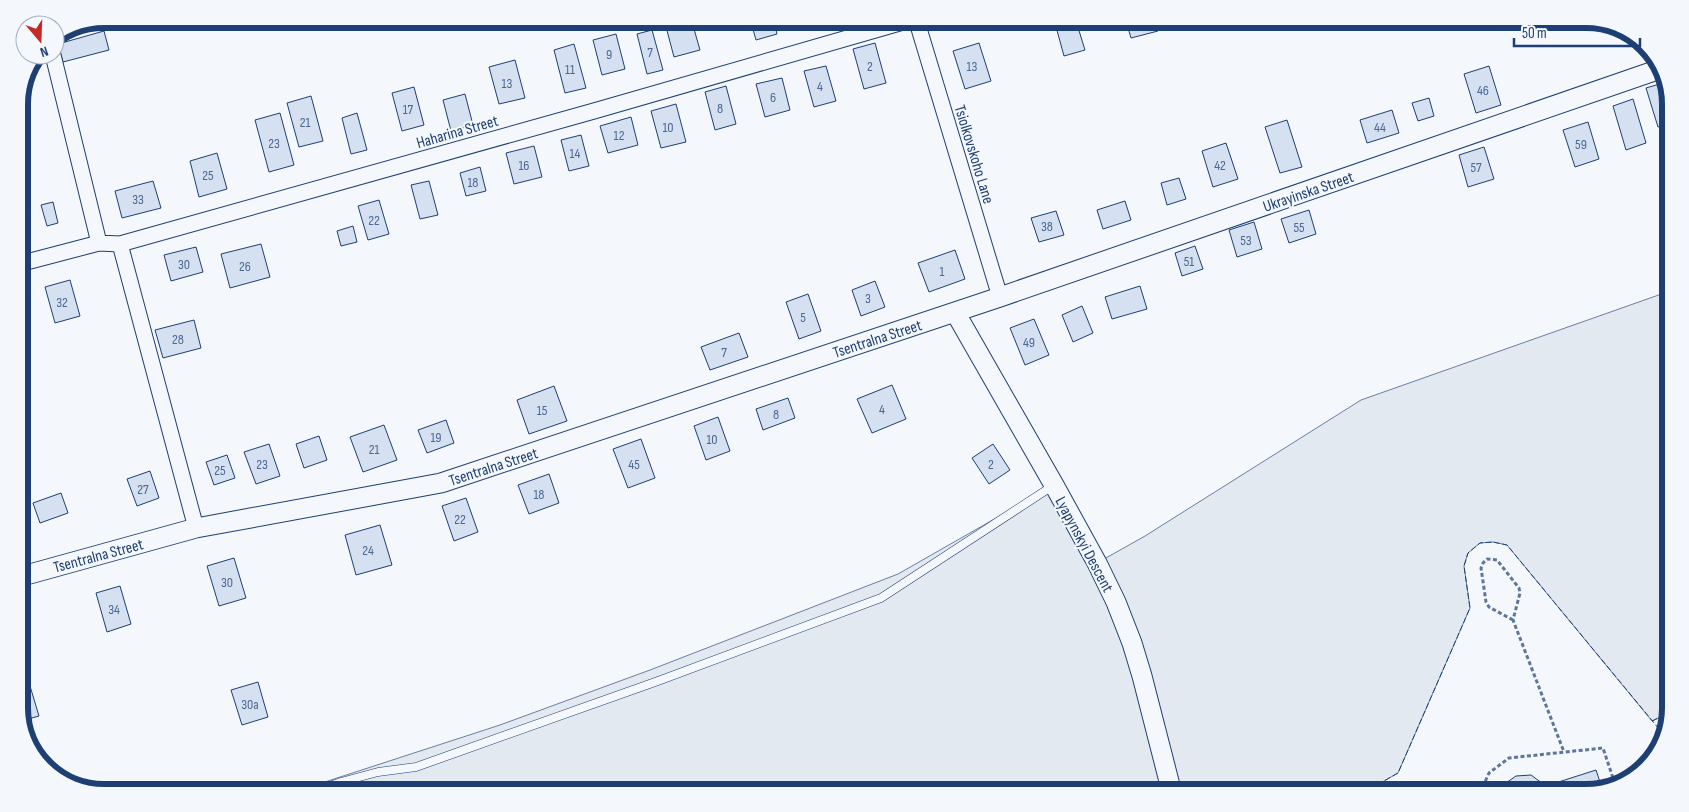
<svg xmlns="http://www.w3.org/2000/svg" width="1689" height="812" viewBox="0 0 1689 812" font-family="'Sofia Sans Condensed',sans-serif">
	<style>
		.green { fill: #e3e9f0; stroke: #687fa3 }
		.building { fill: #d5e0f0; stroke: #1d3f73 }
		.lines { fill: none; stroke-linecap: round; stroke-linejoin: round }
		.service-casing { stroke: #1d3f73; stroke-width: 9 }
		.minor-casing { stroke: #1d3f73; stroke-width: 17 }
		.tertiary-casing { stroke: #1d3f73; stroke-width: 21 }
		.path { stroke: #5e769c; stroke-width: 3; stroke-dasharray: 4 2.5; stroke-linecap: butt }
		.service { stroke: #f4f7fb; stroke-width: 8 }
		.minor { stroke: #f4f7fb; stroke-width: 15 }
		.tertiary { stroke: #f4f7fb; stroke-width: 19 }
		.fence { stroke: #1d3f73; stroke-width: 1; stroke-dasharray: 6 2.5; stroke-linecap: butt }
		.labels { text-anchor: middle; stroke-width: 4; stroke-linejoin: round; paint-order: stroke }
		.number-label { font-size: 14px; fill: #4b6792 }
		.street-label { font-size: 16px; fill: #1d3f73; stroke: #f4f7fb }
		.rim { fill: none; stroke: #1d3f73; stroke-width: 6 }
	</style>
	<rect width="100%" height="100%" fill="#f4f7fb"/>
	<!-- green -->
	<path class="green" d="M1670 291V709L1669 713 1652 721 1507 545 1493 542 1480 543 1468 553 1464 566 1470 608 1398 773 1363 793H291L500 725 650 670 898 574 1054 485 1097 563 1145 536 1361 400Z"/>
	<!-- building -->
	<path class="building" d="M1064 21H1076L1085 50 1064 56 1055 23Z
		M1126 21H1155L1158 31 1131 38Z
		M692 22 700 50 674 57 665 23Z
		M751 22H774L777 34 756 40Z
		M652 30 663 70 647 74 637 34Z
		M104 31 109 50 63 62 58 44Z
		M616 34 625 69 602 75 593 40Z
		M875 43 886 83 864 89 853 49Z
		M979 43 991 81 965 89 953 51Z
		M574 44 586 88 565 93 554 50Z
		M515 60 525 98 499 104 489 67Z
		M826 66 836 101 814 107 804 71Z
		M1489 66 1501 105 1476 113 1464 74Z
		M31 70 34 79 27 81Z
		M782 78 790 110 765 117 756 84Z
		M1663 83 1670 106V124L1658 127 1646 88Z
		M726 86 736 124 715 130 705 92Z
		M414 87 424 125 402 131 392 93Z
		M465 94 473 125 451 131 443 100Z
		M311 96 323 141 299 147 287 103Z
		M1429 98 1434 116 1418 121 1412 103Z
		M1633 99 1646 143 1626 150 1613 106Z
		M676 104 686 142 661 148 651 111Z
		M1392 110 1399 133 1367 143 1360 120Z
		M280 113 294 165 269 172 255 120Z
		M357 113 367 150 351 154 342 118Z
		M631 117 638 145 608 153 600 126Z
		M1287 120 1302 167 1280 173 1265 127Z
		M1588 122 1599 159 1575 167 1563 130Z
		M581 135 589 166 569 171 561 140Z
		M1226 143 1238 179 1213 187 1202 151Z
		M534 146 542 177 514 184 506 153Z
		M1484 147 1494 179 1468 187 1459 155Z
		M217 153 227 189 199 197 190 161Z
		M480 167 486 191 466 196 460 173Z
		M1179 178 1186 199 1167 205 1161 183Z
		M153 181 161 208 122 218 115 191Z
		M429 181 438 215 420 219 411 185Z
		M19 200H20L30 235 19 239Z
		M379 200 389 234 368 240 358 206Z
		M1125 201 1131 220 1103 229 1097 210Z
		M53 202 58 223 47 226 41 205Z
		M1309 210 1316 234 1289 243 1281 219Z
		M1056 211 1064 235 1039 242 1031 218Z
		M1254 222 1262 249 1237 257 1229 230Z
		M353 226 357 242 341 246 337 231Z
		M261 244 270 277 230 288 221 254Z
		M1195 246 1203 269 1182 276 1175 253Z
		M196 247 203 272 171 281 164 255Z
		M955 250 965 279 929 292 918 263Z
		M70 280 80 316 55 323 45 287Z
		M875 281 885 307 861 316 852 290Z
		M1140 286 1147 309 1112 319 1105 297Z
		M808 294 821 331 799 339 786 302Z
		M1082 306 1093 333 1073 342 1062 315Z
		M1034 319 1049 355 1025 365 1010 328Z
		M194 320 201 348 163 358 155 330Z
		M739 333 748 357 710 370 701 347Z
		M892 385 906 419 872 433 857 399Z
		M554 386 567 421 529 434 517 400Z
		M788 398 795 418 763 430 756 409Z
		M718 417 730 451 706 460 694 426Z
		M446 420 454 443 427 453 418 430Z
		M384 425 397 460 363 472 350 437Z
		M319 436 327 460 304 468 296 444Z
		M641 439 655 478 628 488 613 449Z
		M269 444 280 476 256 484 244 452Z
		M993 444 1010 470 989 484 972 458Z
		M227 455 235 478 214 485 206 462Z
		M150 471 159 498 137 506 127 479Z
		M549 474 559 503 529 514 518 485Z
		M61 493 68 513 40 523 33 503Z
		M466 498 478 532 454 541 442 506Z
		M380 525 392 565 356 575 345 535Z
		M234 558 246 598 219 606 207 566Z
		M120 586 131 624 107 632 96 593Z
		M27 676 39 716 21 721 19 715V678Z
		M258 682 268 717 242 725 231 690Z
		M1596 770 1602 788 1586 793H1500L1503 785 1516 776 1531 775 1546 786Z"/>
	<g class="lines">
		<!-- service casing -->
		<g class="service-casing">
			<path id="service" d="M310 793 341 782 378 772 416 767 658 681 881 598 1054 485"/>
		</g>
		<!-- minor casing -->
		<g class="minor-casing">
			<path id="minor" d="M917 22 1000 297
				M53 55 99 243
				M120 244 196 528
				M19 264 99 243 120 244 594 111 903 22"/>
		</g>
		<!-- tertiary casing -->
		<g class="tertiary-casing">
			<path id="tertiary" d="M955 312 1054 485 1097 563 1116 602 1132 643 1142 676 1172 793
				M19 577 196 528 441 483 1000 297 1660 69"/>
		</g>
		<!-- path -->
		<path class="path" d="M1513 620 1489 607 1486 602 1481 568 1483 563 1487 559 1497 560 1519 588 1520 593 1513 620 1564 752
			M1602 787 1615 783
			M1480 793 1489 773 1509 758 1603 748 1615 784"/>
		<!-- service -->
		<use href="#service" class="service"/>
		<!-- minor -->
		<use href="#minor" class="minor"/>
		<!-- tertiary -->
		<use href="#tertiary" class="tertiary"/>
		<!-- fence -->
		<path class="fence" d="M1652 721 1669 713
			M1363 793 1398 773 1470 608 1464 566 1468 553 1480 543 1493 542 1507 545 1664 735"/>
	</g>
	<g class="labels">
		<!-- number labels -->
		<g class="number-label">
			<text x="650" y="57">7</text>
			<text x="609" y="59">9</text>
			<text x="870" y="71">2</text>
			<text x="972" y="71">13</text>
			<text x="570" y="74">11</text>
			<text x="507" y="88">13</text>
			<text x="820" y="91">4</text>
			<text x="1483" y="95">46</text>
			<text x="773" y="102">6</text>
			<text x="720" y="113">8</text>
			<text x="408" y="114">17</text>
			<text x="305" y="127">21</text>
			<text x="668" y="132">10</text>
			<text x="1380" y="132">44</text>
			<text x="619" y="140">12</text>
			<text x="274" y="148">23</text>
			<text x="1581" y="149">59</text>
			<text x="575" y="158">14</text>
			<text x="524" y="170">16</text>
			<text x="1220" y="170">42</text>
			<text x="1476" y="172">57</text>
			<text x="208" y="180">25</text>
			<text x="473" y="187">18</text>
			<text x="138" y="204">33</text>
			<text x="374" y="225">22</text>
			<text x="1047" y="231">38</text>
			<text x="1299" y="232">55</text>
			<text x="1246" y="245">53</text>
			<text x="1189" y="266">51</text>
			<text x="184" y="269">30</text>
			<text x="245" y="271">26</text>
			<text x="942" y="276">1</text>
			<text x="868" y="303">3</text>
			<text x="62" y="307">32</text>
			<text x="803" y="322">5</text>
			<text x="178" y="344">28</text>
			<text x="1029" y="347">49</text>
			<text x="724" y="357">7</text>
			<text x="882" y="414">4</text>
			<text x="542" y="415">15</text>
			<text x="776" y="419">8</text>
			<text x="436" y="442">19</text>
			<text x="712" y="444">10</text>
			<text x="374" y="454">21</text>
			<text x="262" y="469">23</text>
			<text x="634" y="469">45</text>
			<text x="991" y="469">2</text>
			<text x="220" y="475">25</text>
			<text x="143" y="494">27</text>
			<text x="539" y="499">18</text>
			<text x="460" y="524">22</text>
			<text x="368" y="555">24</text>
			<text x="227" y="587">30</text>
			<text x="114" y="614">34</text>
			<text x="250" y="709">30а</text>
		</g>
		<!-- street labels -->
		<g class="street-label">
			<text transform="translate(457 131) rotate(-16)" y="6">Haharina Street</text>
			<text transform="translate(975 154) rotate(73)" y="6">Tsiolkovskoho Lane</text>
			<text transform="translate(1308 191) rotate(-19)" y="6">Ukrayinska Street</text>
			<text transform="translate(877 338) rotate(-18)" y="6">Tsentralna Street</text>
			<text transform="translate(493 466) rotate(-18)" y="6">Tsentralna Street</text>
			<text transform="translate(1085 544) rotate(62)" y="6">Lyapynskyi Descent</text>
			<text transform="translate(98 555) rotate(-15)" y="6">Tsentralna Street</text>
		</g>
	</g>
	<!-- crop -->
	<path d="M0 0H1689V812H0ZM104 28H1586A76 76 0 0 1 1662 104V708A76 76 0 0 1 1586 784H104A76 76 0 0 1 28 708V104A76 76 0 0 1 104 28Z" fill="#f4f7fb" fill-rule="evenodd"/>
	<path class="rim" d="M104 28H1586A76 76 0 0 1 1662 104V708A76 76 0 0 1 1586 784H104A76 76 0 0 1 28 708V104A76 76 0 0 1 104 28Z"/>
	<!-- north arrow -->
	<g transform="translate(40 40) rotate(161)"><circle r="24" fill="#f4f7fb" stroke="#9eadc5"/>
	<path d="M0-4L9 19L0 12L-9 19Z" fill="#c62828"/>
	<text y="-8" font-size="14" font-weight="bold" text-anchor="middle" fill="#1d3f73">N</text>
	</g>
	<!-- scale -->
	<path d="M1514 38v8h126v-8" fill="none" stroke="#1d3f73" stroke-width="2.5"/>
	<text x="1522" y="38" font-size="15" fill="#1d3f73" stroke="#f4f7fb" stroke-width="4" paint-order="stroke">50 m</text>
</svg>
